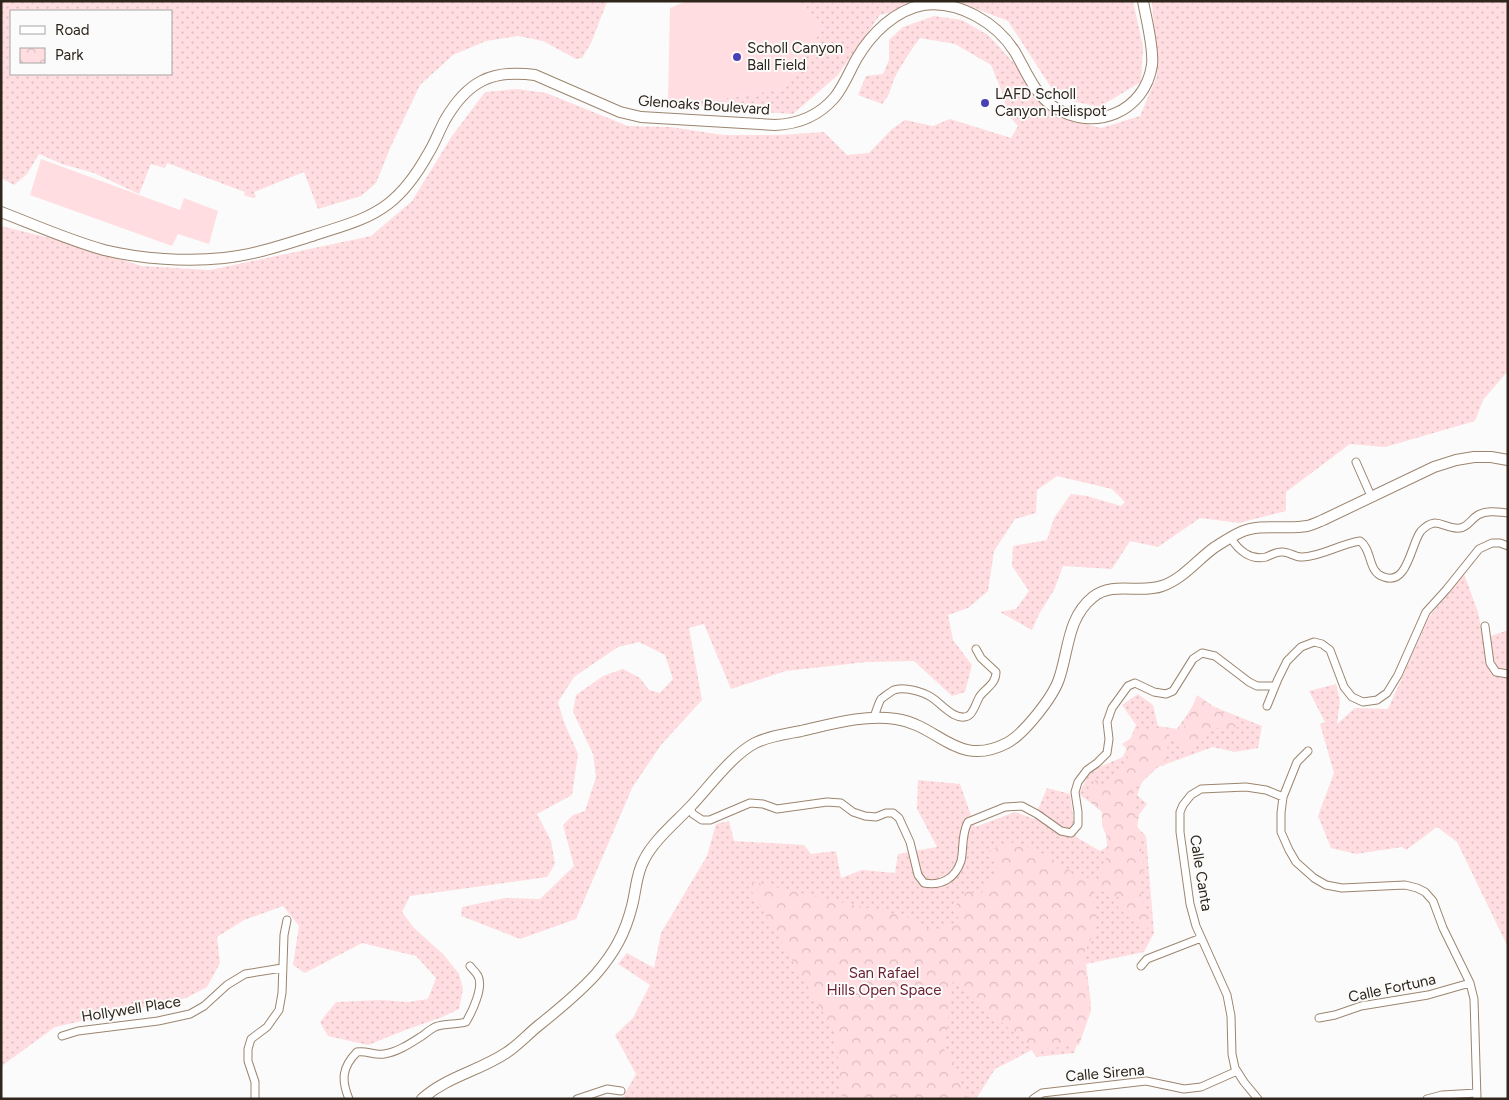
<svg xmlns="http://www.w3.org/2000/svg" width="1509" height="1100" viewBox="0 0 1509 1100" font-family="Figtree,sans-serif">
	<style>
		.grass { fill: url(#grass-dots); fill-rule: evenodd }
		.park { fill: url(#park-crowns) }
		.pitch { fill: #ffdde1 }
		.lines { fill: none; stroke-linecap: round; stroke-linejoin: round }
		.street-casing { stroke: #9b856e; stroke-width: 9 }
		.secondary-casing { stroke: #9b856e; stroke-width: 12 }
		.street { stroke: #fff; stroke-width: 7 }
		.secondary { stroke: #fff; stroke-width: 10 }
		.poi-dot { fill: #4a40b6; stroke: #fbfbfb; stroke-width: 2 }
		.labels { text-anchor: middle; stroke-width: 4; stroke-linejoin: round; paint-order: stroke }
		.poi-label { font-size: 15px; fill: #2e251b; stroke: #fbfbfb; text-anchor: start }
		.street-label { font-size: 15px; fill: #2e251b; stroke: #fbfbfb }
		.park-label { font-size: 15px; fill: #6d2133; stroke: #fbfbfb }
	</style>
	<defs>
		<pattern id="grass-dots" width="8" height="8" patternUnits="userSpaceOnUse" patternTransform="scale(1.25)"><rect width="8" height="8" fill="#ffdde1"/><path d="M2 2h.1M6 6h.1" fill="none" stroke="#dbbec0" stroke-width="1.8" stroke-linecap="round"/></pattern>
		<pattern id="park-crowns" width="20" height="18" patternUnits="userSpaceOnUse" patternTransform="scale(1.25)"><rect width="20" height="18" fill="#ffdde1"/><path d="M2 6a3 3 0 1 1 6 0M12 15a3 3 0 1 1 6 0" fill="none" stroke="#dbbec0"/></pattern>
	</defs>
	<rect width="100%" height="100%" fill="#fbfbfb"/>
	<!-- grass -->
	<path class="grass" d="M1 1H607V2L591 43 582 58 576 59 543 41 518 36 486 41 453 55 420 85 391 146 376 183 361 196 318 209 304 172 254 192 256 197 253 198 244 195 245 192 167 163 165 168 151 164 139 194 94 173 62 164 39 154 27 174 14 185 1 178ZM171 11V74H11V11Z
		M799 1H935L880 15 838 75 793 114 727 110 668 102 714 100 783 89 824 26Z
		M956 1H1133L1143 47 1141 82 1099 107 1058 98 1008 21Z
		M1152 1H1508V371L1483 400 1475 421 1385 447 1350 444 1286 492V511L1239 523 1200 518 1158 547 1130 541 1112 569 1063 566 1054 590 1039 614 1032 630 1000 612 1016 609 1029 591 1012 566 1013 546 1047 540 1054 518 1071 494 1087 496 1121 506 1125 502 1112 489 1057 476 1037 490 1036 513 1015 519 994 551 988 591 968 608 948 615 953 640 972 665 965 692 952 696 914 661 866 662 786 671 731 689 704 624 689 628 702 700 661 745 632 788 576 919 520 939 461 916 462 907 505 898 540 899 574 866 563 825 573 815 585 811 596 777 593 754 573 712 576 695 603 676 623 669 640 678 649 690 660 693 673 679 665 655 639 642 618 647 574 677 558 702 564 722 578 754 572 795 537 814 551 841 555 864 547 877 410 896 402 912 414 928 444 955 459 974 463 989 459 1009 440 1018 408 1029 368 1045 328 1036 320 1022 336 1002 381 1000 408 1002 428 999 436 978 416 956 362 943 305 973 293 965 299 926 283 906 244 920 217 937 220 963 207 987 186 998 55 1027 3 1065 1 1070V226L54 239 142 266 210 270 371 236 412 201 452 136 485 92 517 89 546 93 628 126 671 127 723 135H778L824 132 847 155 869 153 892 129 905 120 933 126 950 119 1011 138 1018 126 1008 115 1002 92 991 65 955 44 920 38C911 50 903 62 896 75 890 87 892 93 882 104L858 95 866 76 883 74 889 60V40L903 27 934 16 962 20 988 35 1014 63 1034 92 1056 116 1101 128 1140 116 1157 76Z
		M1464 574 1478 612 1483 639 1508 630V947L1457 842 1437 827 1406 850 1402 847 1356 854 1331 848 1318 816 1334 773 1320 724 1325 722 1309 691 1336 684 1340 701 1337 724 1355 708 1388 709 1429 617Z
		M1138 694 1153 705 1158 726 1177 729 1197 700 1262 726 1258 748 1235 752 1213 747 1158 767 1142 782 1137 795 1147 804 1139 815 1137 827 1146 836 1154 933 1144 952 1086 964 1091 1004 1074 1053 1036 1057 1032 1050 995 1069 976 1099H622L636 1074 615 1035 633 1018 650 985 618 964 627 953 654 968 661 933 707 856 716 824 729 821 734 841 804 845 811 854 836 851 841 878 862 870 895 873 898 854 937 847 917 809 918 780 960 784 975 827 1015 812 1034 819 1047 788 1070 794 1076 837 1100 851 1107 847 1105 814 1079 794 1090 771 1123 757 1136 725 1122 705Z"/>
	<!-- park -->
	<path class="park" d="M1197 695 1243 727 1215 728 1189 751 1170 733 1164 767 1161 762 1147 772 1150 773 1138 780 1132 793 1144 868 1139 888 1151 927 1143 929 1118 908 1121 898 1090 887 1098 924 1083 955 1091 1011 1079 1045 1034 1050 953 980 944 1054 952 1056 967 1099H842L835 1033 745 880 907 917 933 931H938L947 922 959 925 956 905 967 890 981 897C984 885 989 880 1000 874L989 851 1001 845 1016 842 1048 856 1080 877 1102 880C1100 860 1105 865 1111 848L1102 825V812C1096 805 1088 801 1091 790 1092 786 1093 783 1096 779L1102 785C1113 775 1140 759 1122 744L1142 731 1159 728 1166 730H1183Z"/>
	<!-- pitch -->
	<path class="pitch" d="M687 1H799L824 26 783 89 714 100 668 102 670 8Z
		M41 159 180 210 184 198 218 211 209 244 178 234 172 246 30 195Z"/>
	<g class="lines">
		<!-- street casing -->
		<g class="street-casing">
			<path id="street" d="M1356 462 1371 496
				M1231 538C1238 550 1251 561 1266 557 1271 555 1276 552 1281 552 1289 551 1295 558 1303 557 1323 556 1340 544 1360 541 1373 550 1367 572 1384 577 1408 586 1411 543 1421 531 1437 514 1443 530 1460 528 1468 527 1471 519 1478 515 1487 510 1498 512 1508 513
				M1485 626 1490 663 1496 672 1508 674
				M1267 706 1278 679 1287 661 1301 647 1314 642 1322 644 1330 650 1344 687 1352 697 1363 702 1377 700 1387 693 1398 675 1426 612 1446 590 1479 549 1492 543H1500L1508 546
				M874 717C876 712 878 704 881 699 884 697 890 692 894 690 904 686 923 692 931 697 941 703 955 722 968 716 974 713 976 702 980 696 986 688 996 684 996 672L981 658 976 649
				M1308 751 1297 762 1283 797 1281 813V832L1289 850 1296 862 1314 878 1326 885 1342 888 1405 885 1417 888 1425 892 1433 901 1443 928 1470 983 1474 999 1477 1099
				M689 808 693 814 702 820H710L750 803 763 804 777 809 827 802 841 803 853 812 865 816 876 817 886 813H893L899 818 910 842 918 875 924 883C941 886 955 879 961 861 964 848 961 835 968 822L1005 807 1022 806 1037 814 1061 831 1071 833 1078 825V812L1075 792 1078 782 1087 770 1097 763 1107 753 1109 739 1107 722 1112 708 1128 686 1135 683 1154 692 1166 694 1173 691 1193 659 1202 653 1215 656 1249 682 1257 686H1275
				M1141 966 1147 959 1201 938
				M1319 1018 1335 1015 1361 1006 1428 995 1470 983
				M62 1036 78 1031 158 1021 190 1014 204 1006 227 985 245 974 282 968
				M255 1099V1082L248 1061V1049L251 1039 267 1027 279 1010 282 993 284 935 287 920
				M349 1099C341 1080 342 1067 357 1052 366 1050 375 1056 384 1054 398 1052 411 1043 422 1036 426 1033 431 1029 435 1027 445 1023 456 1025 466 1022 472 1012 484 987 478 976 476 972 472 969 470 966
				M577 1099 607 1089 621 1091
				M1033 1099 1042 1093 1146 1081 1184 1089 1201 1087 1237 1071
				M1258 1099 1244 1082 1235 1068 1232 1054 1231 1016 1227 995 1196 926 1190 904 1180 832V812L1183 805 1191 795 1201 789 1246 787 1266 790 1283 797
				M1427 1099 1442 1095 1477 1093"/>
		</g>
		<!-- secondary casing -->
		<g class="secondary-casing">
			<path id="secondary" d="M1 212C35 225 68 240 104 250 141 259 187 262 224 258 254 255 283 245 312 236 338 227 366 221 388 204 405 191 418 172 428 154 435 143 439 131 445 120 467 82 491 69 535 75L620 112 641 117 775 125C799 124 819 116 835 97 844 86 850 70 857 58 871 34 895 10 923 5 959 0 997 23 1015 52 1026 71 1035 95 1054 107 1094 133 1145 112 1152 65 1154 48 1146 18 1143 1
				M422 1099C446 1077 479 1071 506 1053 517 1046 527 1035 538 1026 558 1010 579 993 596 974 614 953 625 934 632 906 636 891 636 874 644 860 653 841 676 822 691 806 709 787 732 755 755 743 769 736 786 734 801 731 832 724 864 714 896 719 939 725 957 769 1007 743 1024 734 1053 697 1059 679 1069 650 1067 618 1093 597 1113 581 1140 594 1162 586 1183 579 1198 559 1215 547 1223 542 1232 536 1241 532 1261 523 1286 530 1307 526 1312 525 1318 522 1323 520L1434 467 1456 460 1474 457H1491L1508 460"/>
		</g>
		<!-- street -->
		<use href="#street" class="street"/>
		<!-- secondary -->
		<use href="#secondary" class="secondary"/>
	</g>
	<!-- markers -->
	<g class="poi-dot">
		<circle cx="737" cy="57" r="5"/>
		<circle cx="985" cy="103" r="5"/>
	</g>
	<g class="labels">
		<!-- poi labels -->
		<g class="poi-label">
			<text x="747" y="53">Scholl Canyon<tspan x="747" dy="17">Ball Field</tspan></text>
			<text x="995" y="99">LAFD Scholl<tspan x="995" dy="17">Canyon Helispot</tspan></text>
		</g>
		<!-- street labels -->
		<g class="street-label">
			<text transform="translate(704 105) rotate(4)" y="5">Glenoaks Boulevard</text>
			<text transform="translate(1201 873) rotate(81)" y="5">Calle Canta</text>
			<text transform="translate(1392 988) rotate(-12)" y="5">Calle Fortuna</text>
			<text transform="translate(131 1009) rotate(-9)" y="5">Hollywell Place</text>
			<text transform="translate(1105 1073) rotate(-5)" y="5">Calle Sirena</text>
		</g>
		<!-- park labels -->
		<g class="park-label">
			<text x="884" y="978">San Rafael<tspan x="884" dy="17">Hills Open Space</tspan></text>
		</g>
	</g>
	<!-- border -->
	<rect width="1509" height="1100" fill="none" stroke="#2e251b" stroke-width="5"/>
	<!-- legend -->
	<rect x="10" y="10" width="162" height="65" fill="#fbfbfb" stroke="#a9a5a1"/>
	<rect x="20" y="26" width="25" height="8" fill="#ffffff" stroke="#a9a5a1"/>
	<text x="55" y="35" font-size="15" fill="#2e251b">Road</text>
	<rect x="20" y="48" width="25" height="15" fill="url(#park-crowns)" stroke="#a9a5a1"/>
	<text x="55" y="60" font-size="15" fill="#2e251b">Park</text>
</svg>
